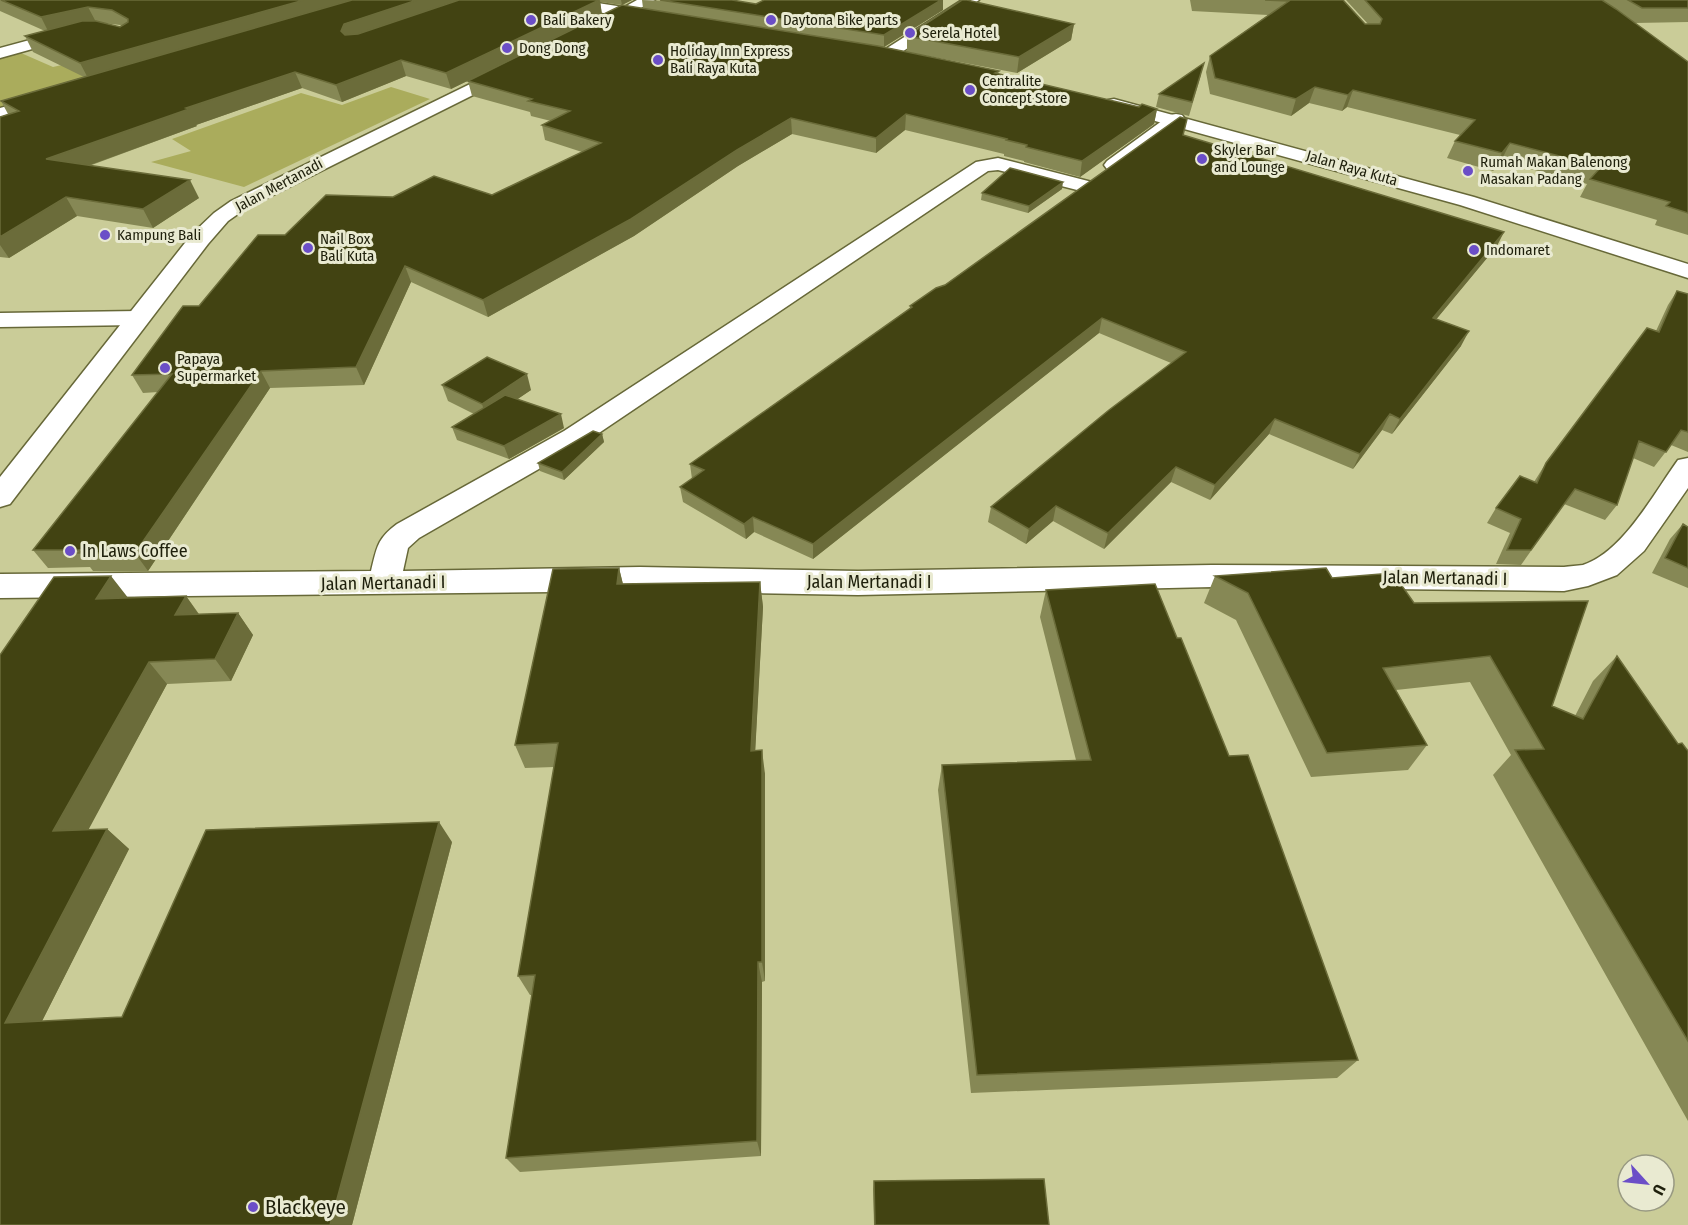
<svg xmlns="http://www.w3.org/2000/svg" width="1688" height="1225" viewBox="0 0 1688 1225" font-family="'Fira Sans Condensed',sans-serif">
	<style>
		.green { fill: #aaac5c }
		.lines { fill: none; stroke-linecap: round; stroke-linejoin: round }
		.minor-casing { stroke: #676838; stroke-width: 3 }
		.tertiary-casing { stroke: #676838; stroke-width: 3 }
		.secondary-casing { stroke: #676838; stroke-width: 3 }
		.minor { fill: #fff; fill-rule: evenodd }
		.tertiary { fill: #fff; fill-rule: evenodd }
		.secondary { fill: #fff; fill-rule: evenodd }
		.wall { fill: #868855; fill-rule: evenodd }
		.shaded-wall { fill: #6b6c3a }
		.building { fill: #424312; stroke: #6b6c3a; stroke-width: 1.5 }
		.poi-dot { fill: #6b4ec7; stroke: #e9ead1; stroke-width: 2 }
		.labels { text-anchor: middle; stroke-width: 6; stroke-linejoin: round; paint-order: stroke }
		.far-poi-label { font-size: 15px; fill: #1e1f0b; stroke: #e9ead1; text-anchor: start }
		.far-street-label { font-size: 15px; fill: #1e1f0b; stroke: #e9ead1 }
		.poi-label { font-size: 18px; fill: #1e1f0b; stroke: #e9ead1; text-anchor: start }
		.street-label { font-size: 18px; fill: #1e1f0b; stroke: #e9ead1 }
		.near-poi-label { font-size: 21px; fill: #1e1f0b; stroke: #e9ead1; text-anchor: start }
	</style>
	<rect width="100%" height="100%" fill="#cacc98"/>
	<!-- green -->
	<path class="green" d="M21 53 53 67 93 58 123 74 0 110V59Z
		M391 87 430 99 244 187 151 162 191 151 172 139 301 93 342 105Z"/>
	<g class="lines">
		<!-- minor casing -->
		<g class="minor-casing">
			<path id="minor" d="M962 0H979L893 58H881L879 55 881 52Z
				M74 28 82 33 79 36 0 58V48Z
				M51 94 57 95 60 99 57 103 0 119V108Z
				M1176 114 1182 115 1185 119 1182 123 1121 169H1107L1104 165 1107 161 1170 115Z
				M998 158 1092 182 1095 186 1092 190 1085 192 998 170 988 171 584 443 419 538 408 548 403 571 640 567 858 571 1212 565 1564 567C1570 566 1577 566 1583 565 1623 552 1654 493 1678 460L1688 458V488L1644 551 1617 575 1588 586 1564 591 1212 587 858 595 640 591 0 598V574L371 571C377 547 377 539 397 524L564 431 976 162Z
				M138 311 147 313 150 318 147 323 138 325 0 327V313Z"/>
		</g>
		<!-- tertiary casing -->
		<g class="tertiary-casing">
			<path id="tertiary" d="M637 0H655L600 31H590L587 28Z
				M511 64 517 65 519 69 517 73 245 209 228 221 208 244 10 504 0 507V477L192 234 214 213 231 201Z"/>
		</g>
		<!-- secondary casing -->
		<g class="secondary-casing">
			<path id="secondary" d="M544 0H578L656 12 664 17 656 22 551 4Z
				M1114 99 1474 197 1688 264V278L1460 205 1108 108 1105 104 1108 100Z"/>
		</g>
		<!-- minor -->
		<use href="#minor" class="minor"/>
		<!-- tertiary -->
		<use href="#tertiary" class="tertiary"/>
		<!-- secondary -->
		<use href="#secondary" class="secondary"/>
	</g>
	<!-- wall -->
	<path class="wall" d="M0 0H632L622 5 600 2 602 15 451 89 406 76 342 102 302 88 196 125 197 126 89 166 199 198 153 228 77 216 9 258 0 257V117L8 114 1 101 84 77 33 52 25 36 45 31 0 11ZM103 23 120 25 122 26 120 27Z
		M642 0 756 4 764 0H943V10L884 47 999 71 998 74 1139 107 1157 109 1154 124 1080 177 1024 162V161L1004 156V154L905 130 876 153 792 134 738 166 634 236 488 317 411 282 364 385 270 388 148 571H93L90 567 48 568 33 550 158 392 143 393 132 375 199 306 285 235 393 197 492 195 582 152 545 140 542 125 551 121 531 116 530 112 472 96 468 81 643 8Z
		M1190 0H1343L1365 24H1368L1346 0H1688V22L1635 23 1688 62V235L1655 225 1657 220 1580 197 1587 184 1501 161 1493 171 1447 158 1455 141 1460 135 1347 107 1342 111 1309 103 1291 116 1210 94 1206 72 1210 56 1268 15 1192 11Z
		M1074 24 1071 40 1017 73 907 52V36Z
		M1201 75 1189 116 1156 107 1159 94Z
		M1183 135 1497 246 1436 319 1461 346 1392 434 1382 430 1353 469 1269 434 1210 500 1171 482 1104 549 1053 521 1026 544 988 522 991 507 1171 363 1099 333 813 559 754 532 746 539 683 502 680 487 692 479 690 464 910 309V306L945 285Z
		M1062 189 1028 213 981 200 982 193Z
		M1677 291 1688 294V452L1671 445 1654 467 1633 458 1617 505 1605 520 1564 504 1521 565 1496 564 1510 533 1487 523 1496 508 1534 482 1546 463 1656 331 1668 305Z
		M442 385 531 390 517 399 564 428 509 459 457 440 452 427 474 414 448 401Z
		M602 434 604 442 564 480 540 471 538 463Z
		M1683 524 1688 527V588L1652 573 1670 539Z
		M619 568 623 584 760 582 763 607 755 751 765 774V981L762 982 761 1156 520 1172 506 1158 532 995H530L518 976 554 767 525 768 515 745Z
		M1215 576 1332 578 1414 603 1588 601 1552 706 1575 716 1593 681 1617 656 1678 744 1688 751V1121L1493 775 1511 755 1470 682 1396 690 1427 745 1408 770 1311 777 1236 620 1204 603Z
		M1046 590 1177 638 1229 756 1358 1060 1337 1078 971 1093 938 790 942 765 1076 760 1040 617Z
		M186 596 199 614 238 613 253 635 231 681 167 684 88 829H107L129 849 42 1021 122 1017 452 842 352 1225H0L128 598Z
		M874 1181 1049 1225H874L873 1189Z"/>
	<!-- shaded-wall -->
	<path class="shaded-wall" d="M304 0H360L89 80 80 63Z
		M417 0H464L346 46 341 31 344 24Z
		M600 0 602 15 451 89 446 73Z
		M621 0H632L622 5Z
		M941 0H943V10L884 47V35Z
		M88 7 96 22 49 33 41 17Z
		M1074 24 1071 40 1017 73 1019 57Z
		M401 60 406 76 342 102 336 85Z
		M295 72 302 88 196 125 197 126 57 177 46 159 186 108Z
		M1315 87 1309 103 1291 116 1296 99Z
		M1353 90 1347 107 1342 111 1348 95Z
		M1157 109 1154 124 1080 177 1082 161Z
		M906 114 905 130 876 153V138Z
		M791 118 792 134 738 166 634 236 488 317 483 300Z
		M1510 143 1501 161 1493 171 1502 153Z
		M190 180 199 198 153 228 143 209Z
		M1063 182 1062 189 1028 213 1029 206Z
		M66 197 77 216 9 258 0 245V237Z
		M1504 232 1497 246 1425 333 1433 318Z
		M405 266 411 282 364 385 356 367Z
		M1102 318 1099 333 813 559V544Z
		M1469 331 1461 346 1392 434 1400 419Z
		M261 371 270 388 148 571 135 553Z
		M527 374 531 390 487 420 482 404Z
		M561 414 564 428 509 459 504 446Z
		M1390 414 1382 430 1353 469 1360 454Z
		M1275 419 1269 434 1210 500 1215 485Z
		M602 434 604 442 564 480 562 472Z
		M1176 467 1171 482 1104 549 1108 533Z
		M1056 506 1053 521 1026 544 1029 529Z
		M753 517 754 532 746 539 744 524Z
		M619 568 625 593 617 584Z
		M111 576 129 599H96Z
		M760 582 763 607 754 774 751 751Z
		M186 596 202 619 175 615Z
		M238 613 253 635 231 681 215 659Z
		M149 662 167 684 77 851 53 831Z
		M762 750 765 774V981L762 962Z
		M439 822 452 842 352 1225H330Z
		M107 829 129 849 33 1039 5 1023Z
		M758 962 762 982 761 1156 757 1141Z"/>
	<!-- building -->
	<path class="building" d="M1 0H304L80 63 25 36 82 21H96L120 27 128 22V19L112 10 88 7 41 17Z
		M352 0H417L344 24 341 31 345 35 358 34 459 0H599L446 73 401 60 336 85 295 72 186 108 189 109 46 159 190 180 143 209 66 197 0 237V117L19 111 1 101Z
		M660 0H732L756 4 764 0H941L884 35Z
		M962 0H967L1074 24 1019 57 907 36Z
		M1265 0H1343L1365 24H1380L1382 19 1365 0H1602L1616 9 1688 62V213L1666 206 1670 202 1590 179 1601 167 1510 143 1502 153 1455 141 1475 120 1353 90 1348 95 1315 87 1296 99 1215 78 1210 56 1289 1Z
		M1628 0H1688V8H1642Z
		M622 5 878 46 999 71 995 73 1139 107 1142 104 1157 109 1082 161 1026 147 1027 145 1006 140 1007 139 906 114 876 138 791 118 737 150 631 219 483 300 405 266 356 367 261 371 135 553H78L81 550H33L172 374 132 375 183 306H199L258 235H285L326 195 393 197 434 176 492 195 601 143 542 125 570 111 528 101 532 99 468 81Z
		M1204 63 1192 102 1159 94Z
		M1180 117 1187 119 1183 135 1504 232 1433 318 1469 331 1400 419 1390 414 1360 454 1275 419 1215 485 1176 467 1108 533 1056 506 1029 529 991 507 1109 410 1186 352 1102 318 813 544 753 517 744 524 680 487 704 470 690 464 912 307 910 306 936 288 945 285Z
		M1010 168 1063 182 1029 206 982 193Z
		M1677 291 1688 294V432L1681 430 1666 452 1639 441 1617 505 1575 489 1531 550H1507L1521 519 1496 508 1520 476 1537 483 1546 463 1647 328 1659 332Z
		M487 357 527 374 482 404 442 385Z
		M505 395 561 414 504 446 452 427Z
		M593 431 602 434 562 472 538 463Z
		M1683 524 1688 527V568L1665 558Z
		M619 568 617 584 760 582 751 751 762 750V962H758L757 1141 506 1158 535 975 518 976 558 743 515 745 553 569Z
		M1326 568 1332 578 1393 573 1414 603 1588 601 1552 706 1583 719 1617 656 1678 744 1682 743 1688 751V1041L1515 750 1544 749 1490 656 1383 668 1427 745 1327 753 1248 593 1215 576Z
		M111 576 96 599 186 596 175 615 238 613 215 659 149 662 53 831 107 829 5 1023 122 1017 206 830 439 822 330 1225H0V655L54 577Z
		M1155 584 1177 638H1181L1229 756 1248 755 1358 1060 977 1075 942 765 1091 760 1046 590Z
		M1044 1179 1049 1225H875L874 1181Z"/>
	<!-- markers -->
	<g class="poi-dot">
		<circle cx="531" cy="20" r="6"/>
		<circle cx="771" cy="20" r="6"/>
		<circle cx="910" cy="33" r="6"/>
		<circle cx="507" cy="48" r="6"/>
		<circle cx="658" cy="60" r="6"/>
		<circle cx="970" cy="90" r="6"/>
		<circle cx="1202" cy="159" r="6"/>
		<circle cx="1468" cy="171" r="6"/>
		<circle cx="105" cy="235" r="6"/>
		<circle cx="308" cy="248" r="6"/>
		<circle cx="1474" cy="250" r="6"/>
		<circle cx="165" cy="368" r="6"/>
		<circle cx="70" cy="551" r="6"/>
		<circle cx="253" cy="1207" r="6"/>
	</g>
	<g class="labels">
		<!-- far-poi labels -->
		<g class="far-poi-label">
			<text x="543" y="25">Bali Bakery</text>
			<text x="783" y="25">Daytona Bike parts</text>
			<text x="922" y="38">Serela Hotel</text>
			<text x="519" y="53">Dong Dong</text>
			<text x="670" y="56">Holiday Inn Express<tspan x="670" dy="17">Bali Raya Kuta</tspan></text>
			<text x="982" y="86">Centralite<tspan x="982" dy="17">Concept Store</tspan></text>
			<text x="1214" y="155">Skyler Bar<tspan x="1214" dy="17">and Lounge</tspan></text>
			<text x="1480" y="167">Rumah Makan Balenong<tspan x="1480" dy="17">Masakan Padang</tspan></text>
			<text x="117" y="240">Kampung Bali</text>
			<text x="320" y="244">Nail Box<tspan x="320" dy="17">Bali Kuta</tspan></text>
			<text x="1486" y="255">Indomaret</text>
			<text x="177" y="364">Papaya<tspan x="177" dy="17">Supermarket</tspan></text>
		</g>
		<!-- far-street labels -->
		<g class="far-street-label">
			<text transform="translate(1352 168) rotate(16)" y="5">Jalan Raya Kuta</text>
			<text transform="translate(279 185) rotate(-28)" y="5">Jalan Mertanadi</text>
		</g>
		<!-- poi labels -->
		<g class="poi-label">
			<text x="82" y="557">In Laws Coffee</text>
		</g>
		<!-- street labels -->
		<g class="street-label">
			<text transform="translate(1445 578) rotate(1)" y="6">Jalan Mertanadi I</text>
			<text x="869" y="588">Jalan Mertanadi I</text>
			<text transform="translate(383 583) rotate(-1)" y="6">Jalan Mertanadi I</text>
		</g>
		<!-- near-poi labels -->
		<g class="near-poi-label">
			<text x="265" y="1214">Black eye</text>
		</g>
	</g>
	<!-- north arrow -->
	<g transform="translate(1646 1183) rotate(117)"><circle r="28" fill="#e9ead1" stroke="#989982" stroke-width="1.5"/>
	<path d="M0-4.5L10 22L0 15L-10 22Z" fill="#6b4ec7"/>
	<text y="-9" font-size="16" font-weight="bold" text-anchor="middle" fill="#1e1f0b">U</text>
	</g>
</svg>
